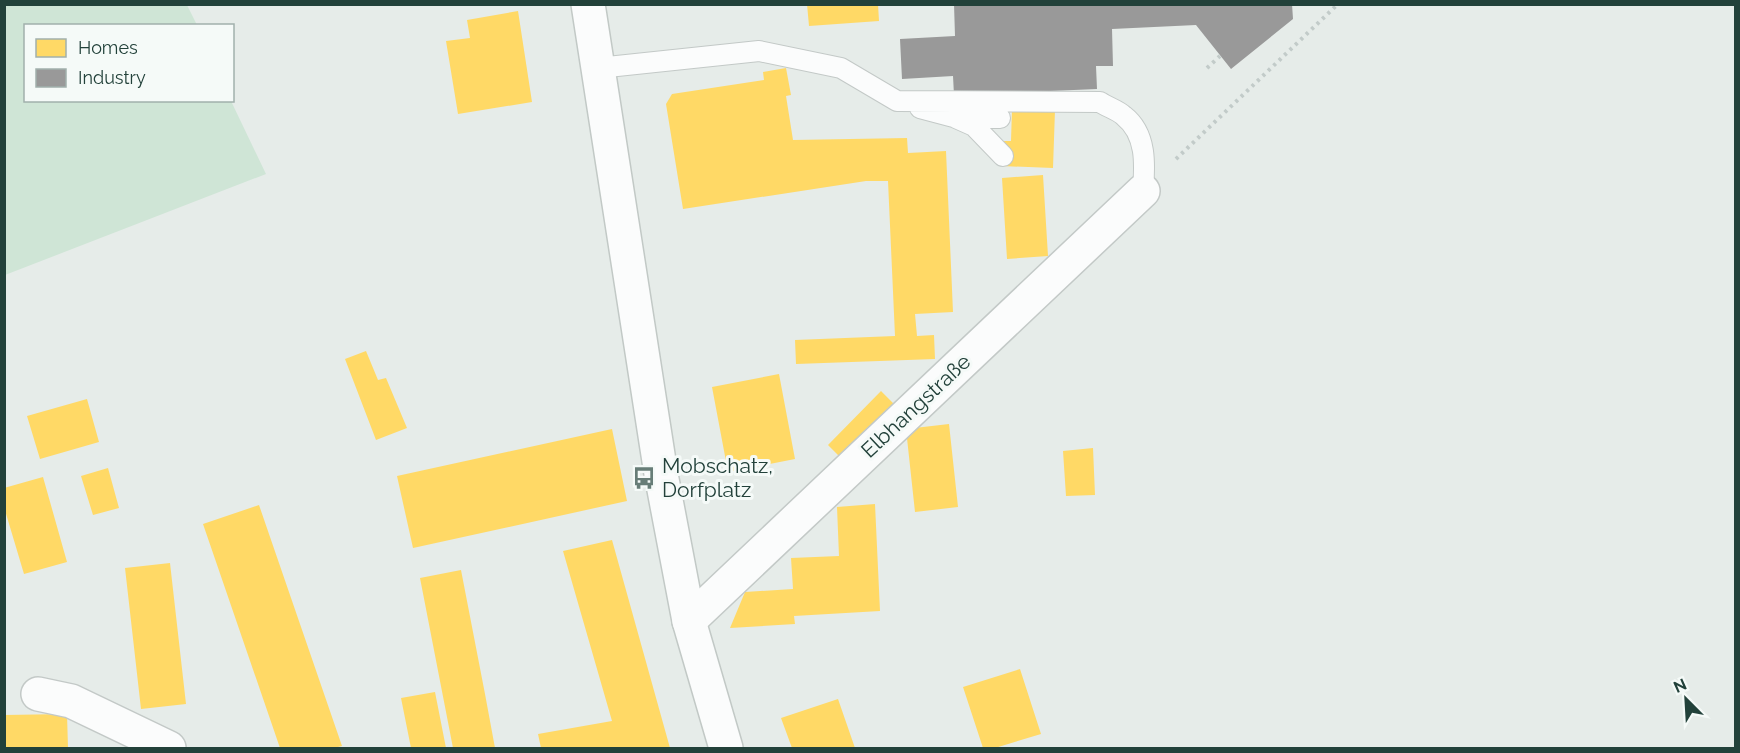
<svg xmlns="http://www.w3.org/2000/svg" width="1740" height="753" viewBox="0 0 1740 753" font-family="Raleway,sans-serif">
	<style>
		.green { fill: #cfe5d6 }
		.homes { fill: #ffd966 }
		.industry { fill: #999 }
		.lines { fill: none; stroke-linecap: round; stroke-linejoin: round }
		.lane-casing { stroke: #c3c9c7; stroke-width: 22 }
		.street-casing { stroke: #c3c9c7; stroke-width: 36 }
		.secondary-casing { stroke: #c2c9c6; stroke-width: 36 }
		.path { stroke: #c2cbc9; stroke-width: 4; stroke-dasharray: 3 4.5; stroke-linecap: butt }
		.lane { stroke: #fbfcfc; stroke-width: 20 }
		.street { stroke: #fbfcfc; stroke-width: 33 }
		.secondary { stroke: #fbfcfc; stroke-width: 33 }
		.labels { text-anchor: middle; stroke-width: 6; stroke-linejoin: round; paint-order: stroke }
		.street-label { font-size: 21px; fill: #22413a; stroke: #f5faf8 }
		.poi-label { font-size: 21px; fill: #22413a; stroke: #f5faf8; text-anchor: start }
	</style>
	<rect width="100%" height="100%" fill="#e6ece9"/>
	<!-- green -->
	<path class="green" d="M5 4 187 5 197 25 26 26V100L231 101 266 174 5 275Z"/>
	<!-- homes -->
	<path class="homes" d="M807 4H878L879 21 809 26Z
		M518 11 532 102 458 114 446 41 470 38 467 20Z
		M786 68 791 95 786 96 793 140 907 138 908 153 946 151 953 312 915 314 917 336 934 335 935 359 796 364 795 340 895 336 888 181H866L683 209 666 104 672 94 764 80 763 72Z
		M1012 109 1055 110 1053 168 1002 166 1003 141H1011Z
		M1043 175 1048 256 1007 259 1002 178Z
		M366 351 378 380 386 378 407 428 376 440 345 359Z
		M779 374 795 459 728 472 712 387Z
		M881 391 895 405 842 459 828 445Z
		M87 399 99 442 40 459 27 416Z
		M949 424 958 507 915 512 906 429Z
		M612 429 627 501 413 548 397 476Z
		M1093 448 1095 495 1066 496 1063 451Z
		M108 468 119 508 93 515 81 476Z
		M43 477 67 562 24 574 4 507V488Z
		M875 504 880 611 794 616 795 624 730 628 745 592 793 589 791 558 839 556 837 507Z
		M259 505 342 746 334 748H280L203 524Z
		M612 540 670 748H541L538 734 612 721 563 551Z
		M170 563 186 704 141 709 125 568Z
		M461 570 485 694 495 748H453L420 578Z
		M1020 669 1041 734 995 748H983L963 687Z
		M435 692 446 748H411L401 698Z
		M838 699 855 748H792L781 718Z
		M67 714 68 748H4V715Z"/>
	<!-- industry -->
	<path class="industry" d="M954 4H1292L1293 19 1231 69 1196 25 1112 29 1113 66H1096L1097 89 954 95 953 76 902 79 900 39 955 36Z"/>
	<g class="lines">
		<!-- lane casing -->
		<g class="lane-casing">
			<path id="lane" d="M598 68 759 51 841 68 897 101 1100 102C1107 107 1118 110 1124 116 1147 134 1145 165 1143 191
				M920 108 954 117 1000 118
				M956 118 974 126 1003 156"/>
		</g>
		<!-- street casing -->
		<g class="street-casing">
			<path id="street" d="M689 621 1143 191
				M38 694 71 701 169 748"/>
		</g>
		<!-- secondary casing -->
		<g class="secondary-casing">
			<path id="secondary" d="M588 4 661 474 689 621 726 748"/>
		</g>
		<!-- path -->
		<path class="path" d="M1207 68 1220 56
			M1176 159 1338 4"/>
		<!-- lane -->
		<use href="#lane" class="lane"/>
		<!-- street -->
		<use href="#street" class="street"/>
		<!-- secondary -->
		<use href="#secondary" class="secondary"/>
	</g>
	<!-- icons -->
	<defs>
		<g id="bus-bare" transform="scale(1.8)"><path d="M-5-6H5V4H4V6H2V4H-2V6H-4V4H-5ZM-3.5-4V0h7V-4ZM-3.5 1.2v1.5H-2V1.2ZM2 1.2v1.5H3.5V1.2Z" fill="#677d77" stroke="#f5faf8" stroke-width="2.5" paint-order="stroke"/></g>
	</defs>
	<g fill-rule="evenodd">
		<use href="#bus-bare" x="644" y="478"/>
	</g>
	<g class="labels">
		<!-- street labels -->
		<g class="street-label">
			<text transform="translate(916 406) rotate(-43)" y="7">Elbhangstraße</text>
		</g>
		<!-- poi labels -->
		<g class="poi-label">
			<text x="662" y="473">Mobschatz,<tspan x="662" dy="24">Dorfplatz</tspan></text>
		</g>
	</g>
	<!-- border -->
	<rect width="1740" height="753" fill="none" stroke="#22413a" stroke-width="12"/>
	<!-- legend -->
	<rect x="24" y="24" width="210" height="78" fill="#f5faf8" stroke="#a1b0ac" stroke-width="1.5"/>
	<rect x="36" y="39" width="30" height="18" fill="#ffd966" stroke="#a1b0ac" stroke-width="1.5"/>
	<text x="78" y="54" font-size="18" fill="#22413a">Homes</text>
	<rect x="36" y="69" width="30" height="18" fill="#999999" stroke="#a1b0ac" stroke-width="1.5"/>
	<text x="78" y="84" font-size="18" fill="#22413a">Industry</text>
	<!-- north arrow -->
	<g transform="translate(1686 699) rotate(336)" stroke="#f5faf8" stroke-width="4.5" paint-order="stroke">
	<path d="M0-4.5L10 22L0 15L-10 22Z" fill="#22413a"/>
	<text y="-9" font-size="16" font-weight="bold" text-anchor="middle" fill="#22413a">N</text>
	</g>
</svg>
